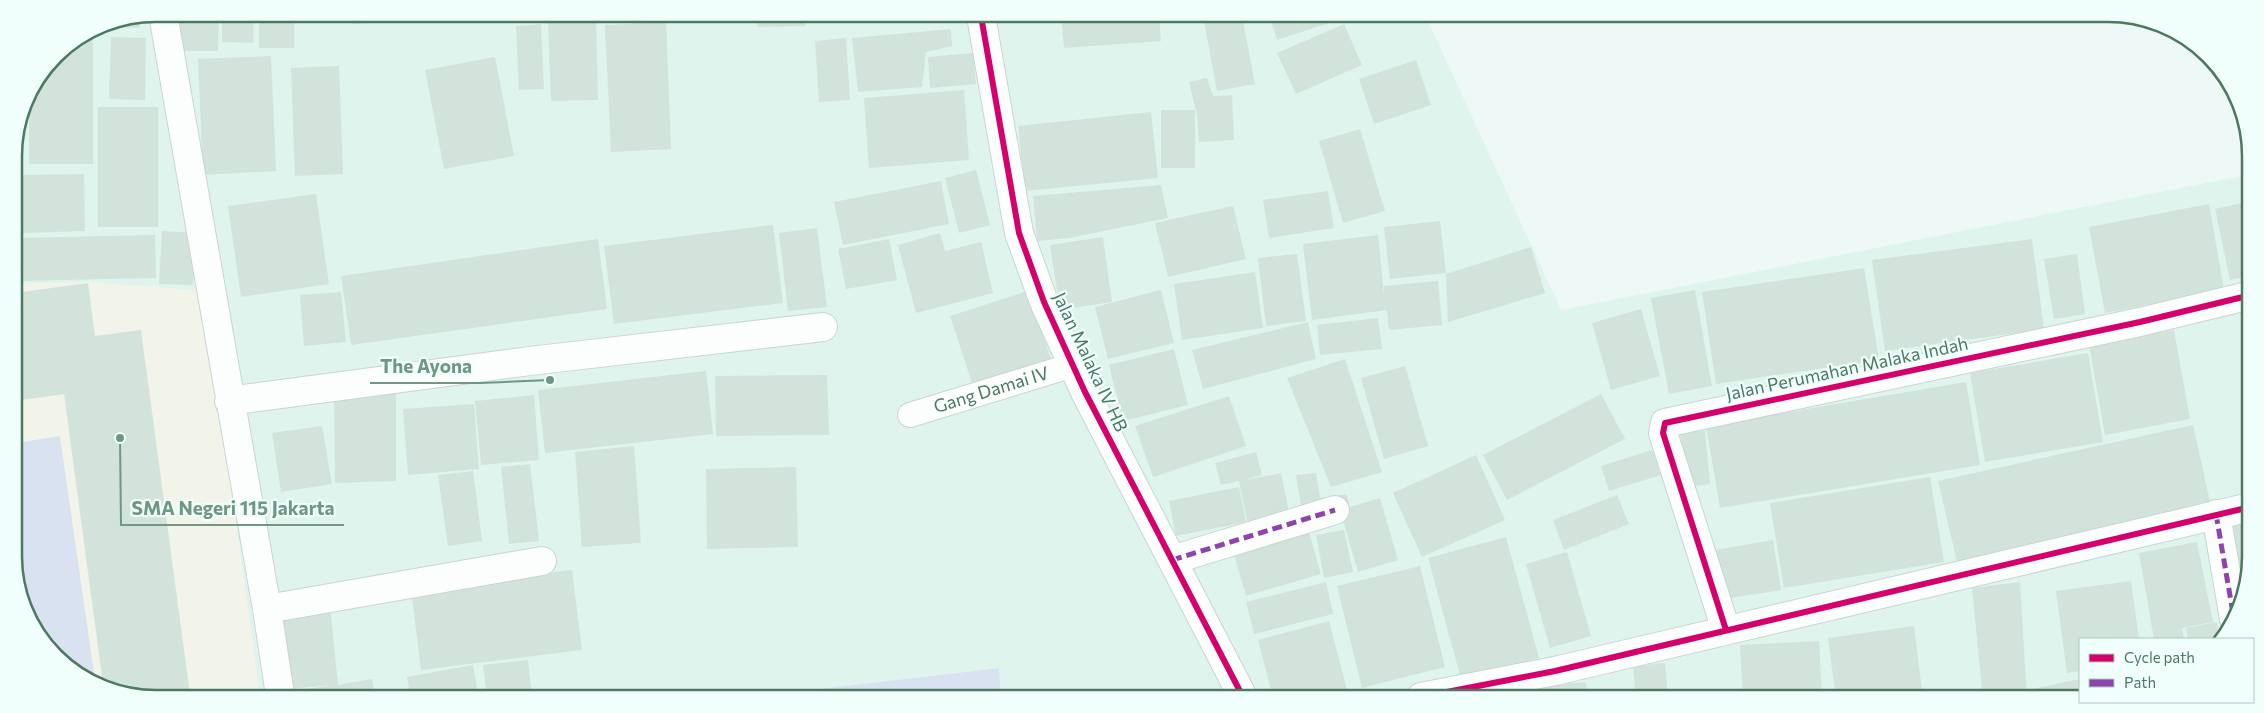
<svg xmlns="http://www.w3.org/2000/svg" width="2264" height="713" viewBox="0 0 2264 713" font-family="Commissioner,sans-serif">
	<style>
		.residential { fill: #def4ed }
		.education { fill: #f2f4ea }
		.green { fill: #d9e2f0 }
		.building { fill: #d2e3dc }
		.lines { fill: none; stroke-linecap: round; stroke-linejoin: round }
		.service-casing { stroke: #c8d5d0; stroke-width: 26 }
		.minor-casing { stroke: #c8d5d0; stroke-width: 30 }
		.service { stroke: #fcfefe; stroke-width: 24 }
		.minor { stroke: #fcfefe; stroke-width: 28 }
		.quiet { stroke: #8e44ad; stroke-width: 5; stroke-dasharray: 10 5; stroke-linecap: butt }
		.cycleway-casing { stroke: #f0fffb; stroke-width: 9 }
		.cycleway { stroke: #d6006c; stroke-width: 6 }
		.labels { text-anchor: middle; stroke-width: 4.5; stroke-linejoin: round; paint-order: stroke }
		.street-label { font-size: 18px; fill: #4c7962; stroke: #f0fffb }
		.rim { fill: none; stroke: #4c7962; stroke-width: 2.5 }
		.leader { fill: none; stroke: #719684; stroke-width: 2 }
		.callout-dot { fill: #719684; stroke: #f0fffb; stroke-width: 2 }
		.callout-label { font-size: 19px; text-anchor: middle; font-weight: bold; fill: #719684; stroke: #f0fffb; stroke-width: 4.5; stroke-linejoin: round; paint-order: stroke }
	</style>
	<rect width="100%" height="100%" fill="#eef8f6"/>
	<!-- residential -->
	<path class="residential" d="M156 14 1426 17 1561 310 2247 175 2245 594 2223 639H2080V699L1001 696 999 668 760 696 119 694 49 651 16 584 14 147 25 101 56 55 102 24Z"/>
	<!-- education -->
	<path class="education" d="M91 282 204 291 260 695 119 694 49 651 16 584 15 283Z"/>
	<!-- green -->
	<path class="green" d="M60 436V437L95 680 49 651 17 585 16 443Z
		M999 668 1001 696H760Z"/>
	<!-- building -->
	<path class="building" d="M175 14H219L218 51H174Z
		M222 14H254L253 43 222 42Z
		M259 14H294V48H259Z
		M352 14H381L382 22 353 24Z
		M391 14H420V17L392 19Z
		M506 15H576V16L528 19 506 18Z
		M757 15H805V26L757 27Z
		M1061 16H1159L1161 41 1064 48Z
		M1203 16H1242L1255 84 1217 91Z
		M140 17V28L99 27 102 24Z
		M1270 17H1333L1335 21 1277 40Z
		M596 19 598 100 551 101 548 20Z
		M666 22 671 149 611 152 605 25Z
		M541 24 544 89 519 90 516 26Z
		M1344 24 1362 65 1296 94 1277 53Z
		M951 29 952 46 926 52 922 87 858 92 852 38Z
		M89 33H93V164H29V95L56 55Z
		M111 37 146 38 145 100 109 99Z
		M846 38 850 100 819 102 815 41Z
		M973 53 976 84 930 88 928 57Z
		M271 56 276 171 203 175 198 59Z
		M495 57 514 156 444 169 425 70Z
		M1416 60 1431 105 1374 124 1359 79Z
		M339 66 343 174 295 176 291 68Z
		M1207 78 1213 96 1232 95 1234 140 1199 142 1197 115 1189 82Z
		M964 90 969 160 869 168 864 98Z
		M98 107H158V227H98Z
		M1161 110H1195V168H1161Z
		M1151 112 1158 178 1025 191 1018 126Z
		M21 119V165H14V147Z
		M1360 129 1385 211 1343 223 1319 141Z
		M976 170 990 225 959 233 945 178Z
		M84 174 85 231 23 233 22 175Z
		M941 181 949 224 843 245 834 202Z
		M1161 185 1168 218 1069 238 1037 241 1033 196Z
		M1328 191 1334 228 1269 238 1263 200Z
		M316 194 329 284 241 297 228 206Z
		M2247 202V276L2230 280 2215 209Z
		M2209 204 2224 290 2105 313 2089 227Z
		M1233 206 1246 259 1168 277 1155 223Z
		M1440 221 1446 273 1390 279 1384 227Z
		M773 225 783 303 614 324 604 246Z
		M817 228 827 307 788 311 779 233Z
		M162 231 196 233 193 285 159 284Z
		M940 233 945 251 981 242 993 293 916 313 898 245Z
		M155 235 156 278 15 281V238Z
		M1378 235 1384 295V286L1438 281 1442 325 1389 330 1387 310 1312 320 1303 244Z
		M1103 237 1112 302 1060 310 1050 245Z
		M598 239 607 309 351 345 341 276Z
		M889 239 897 280 846 289 838 249Z
		M2032 239 2044 329 1885 351 1872 260Z
		M1531 247 1545 293 1448 322 1446 274Z
		M1297 254 1306 321 1266 326 1258 258Z
		M2077 254 2085 314 2054 319 2044 259Z
		M1864 268 1879 360 1716 384 1702 292Z
		M1255 272 1263 328 1182 340 1174 284Z
		M88 283 95 336 141 330 190 694H119L103 684 64 394 15 401V293Z
		M1161 290 1174 343 1108 359 1095 307Z
		M1695 290 1712 386 1669 394 1651 298Z
		M1028 291 1051 359 973 386 950 316Z
		M341 292 346 342 304 346 300 295Z
		M1641 309 1660 376 1611 390 1592 323Z
		M1378 318 1382 349 1320 355 1317 325Z
		M1308 322 1316 359 1203 389 1192 350Z
		M2174 330 2190 419 2105 435 2089 345Z
		M1174 349 1188 405 1123 421 1109 365Z
		M2088 353 2103 442 1985 462 1970 373Z
		M1345 359 1382 472 1331 487 1287 378Z
		M1405 366 1428 446 1384 459 1361 378Z
		M706 371 713 434 545 453 538 390Z
		M827 375 829 435 716 436 715 376Z
		M1966 382 1980 465 1720 508 1706 426Z
		M396 391V481L335 483 334 392Z
		M1601 394 1625 439 1507 500 1483 455Z
		M534 395 539 460 481 465 475 401Z
		M1229 396 1246 446 1153 477 1135 426Z
		M474 404 479 469 408 475 403 409Z
		M2193 425 2211 506 1957 562 1938 481Z
		M322 426 332 484 281 492 272 433Z
		M1705 431 1710 484 1685 487 1680 433Z
		M634 446 641 543 582 547 575 452Z
		M1652 450 1661 475 1609 491 1601 466Z
		M1256 452 1262 475 1245 480 1281 473 1291 522 1249 530 1239 481 1221 485 1215 463Z
		M1476 455 1505 520 1422 557 1393 493Z
		M530 464 539 541 509 544 501 467Z
		M796 467 798 547 707 549 706 469Z
		M473 471 482 541 448 546 438 475Z
		M1316 473 1320 498 1347 494 1349 504 1302 511 1296 475Z
		M1930 477 1944 562 1784 588 1770 503Z
		M1239 487 1246 522 1176 536 1169 501Z
		M1617 495 1629 524 1564 550 1553 520Z
		M1380 498 1398 560 1358 572 1340 510Z
		M2246 523 2245 593H2244L2232 526Z
		M1308 529 1321 574 1246 596 1233 551Z
		M1344 530 1353 572 1324 578 1316 535Z
		M1506 537 1539 658 1461 679 1428 558Z
		M1773 540 1781 590 1724 599 1716 550Z
		M2197 542 2213 622 2182 628 2184 639H2154L2139 553Z
		M1567 552 1591 636 1550 648 1526 564Z
		M1420 566 1445 667 1362 688 1337 586Z
		M572 570 582 650 421 670 411 589Z
		M2131 581 2139 639H2080V671L2067 673 2056 591Z
		M1326 582 1333 614 1254 634 1246 602Z
		M2020 582 2027 699H1983L1972 588Z
		M330 605 338 685 372 679 375 695H288L287 692 333 685 287 689 281 610Z
		M1329 621 1347 690 1322 697H1273L1258 640Z
		M2217 622 2220 639H2188L2186 628Z
		M1914 626 1923 699 1836 698 1828 638Z
		M1819 641 1822 698H1743L1740 645Z
		M528 660 532 695H487L483 665Z
		M1665 663 1668 698H1636L1633 666Z
		M473 665 478 695H410L407 677Z
		M2080 679V699H2034L2032 689Z
		M1586 682 1587 698H1544L1543 685Z"/>
	<g class="lines">
		<!-- service casing -->
		<g class="service-casing">
			<g id="service">
				<path id="s1" d="M910 415 1073 365"/>
			</g>
		</g>
		<!-- minor casing -->
		<g class="minor-casing">
			<path id="minor" d="M163 14 267 609 280 695
				M981 16 1019 233 1044 302 1085 392 1243 697
				M229 401 530 361 823 327
				M2216 514 2234 619
				M1172 560 1335 510
				M267 609 542 561
				M1726 630 1663 433 1665 423 2140 322 2247 296
				M1421 697 1555 671 2246 508"/>
		</g>
		<!-- service -->
		<use href="#service" class="service"/>
		<!-- minor -->
		<use href="#minor" class="minor"/>
		<!-- quiet -->
		<path class="quiet" d="M2216 514 2234 619
			M1172 560 1335 510"/>
		<!-- cycleway casing -->
		<g class="cycleway-casing">
			<path id="cycleway" d="M981 16 1019 233 1044 302 1085 392 1243 697
				M1726 630 1663 433 1665 423 2140 322 2247 296
				M1421 697 1555 671 2246 508"/>
		</g>
		<!-- cycleway -->
		<use href="#cycleway" class="cycleway"/>
	</g>
	<g class="labels">
		<!-- street labels -->
		<g class="street-label">
			<text transform="translate(1090 362) rotate(65)" y="6">Jalan Malaka IV HB</text>
			<text transform="translate(1847 369) rotate(-12)" y="6">Jalan Perumahan Malaka Indah</text>
			<text dy="6" stroke="none"><textPath href="#s1" startOffset="85">Gang Damai IV</textPath></text>
		</g>
	</g>
	<!-- crop -->
	<path d="M0 0H2264V713H0ZM156 22H2108A134 134 0 0 1 2242 156V556A134 134 0 0 1 2108 690H156A134 134 0 0 1 22 556V156A134 134 0 0 1 156 22Z" fill="#f0fffb" fill-rule="evenodd"/>
	<path class="rim" d="M156 22H2108A134 134 0 0 1 2242 156V556A134 134 0 0 1 2108 690H156A134 134 0 0 1 22 556V156A134 134 0 0 1 156 22Z"/>
	<!-- callouts -->
	<path class="leader" d="M550 380L482 383H370M120 438L121 525H344"/>
	<g class="callout-dot">
		<circle cx="550" cy="380" r="5"/>
		<circle cx="120" cy="438" r="5"/>
	</g>
	<g class="callout-label">
		<text x="426" y="373">The Ayona</text>
		<text x="233" y="515">SMA Negeri 115 Jakarta</text>
	</g>
	<!-- legend -->
	<rect x="2079" y="638" width="175" height="65" fill="#f0fffb" stroke="#aec9be"/>
	<rect x="2089" y="654" width="25" height="8" fill="#d6006c" stroke="#aec9be"/>
	<text x="2124" y="663" font-size="15" fill="#4c7962">Cycle path</text>
	<rect x="2089" y="679" width="25" height="8" fill="#8e44ad" stroke="#aec9be"/>
	<text x="2124" y="688" font-size="15" fill="#4c7962">Path</text>
</svg>
